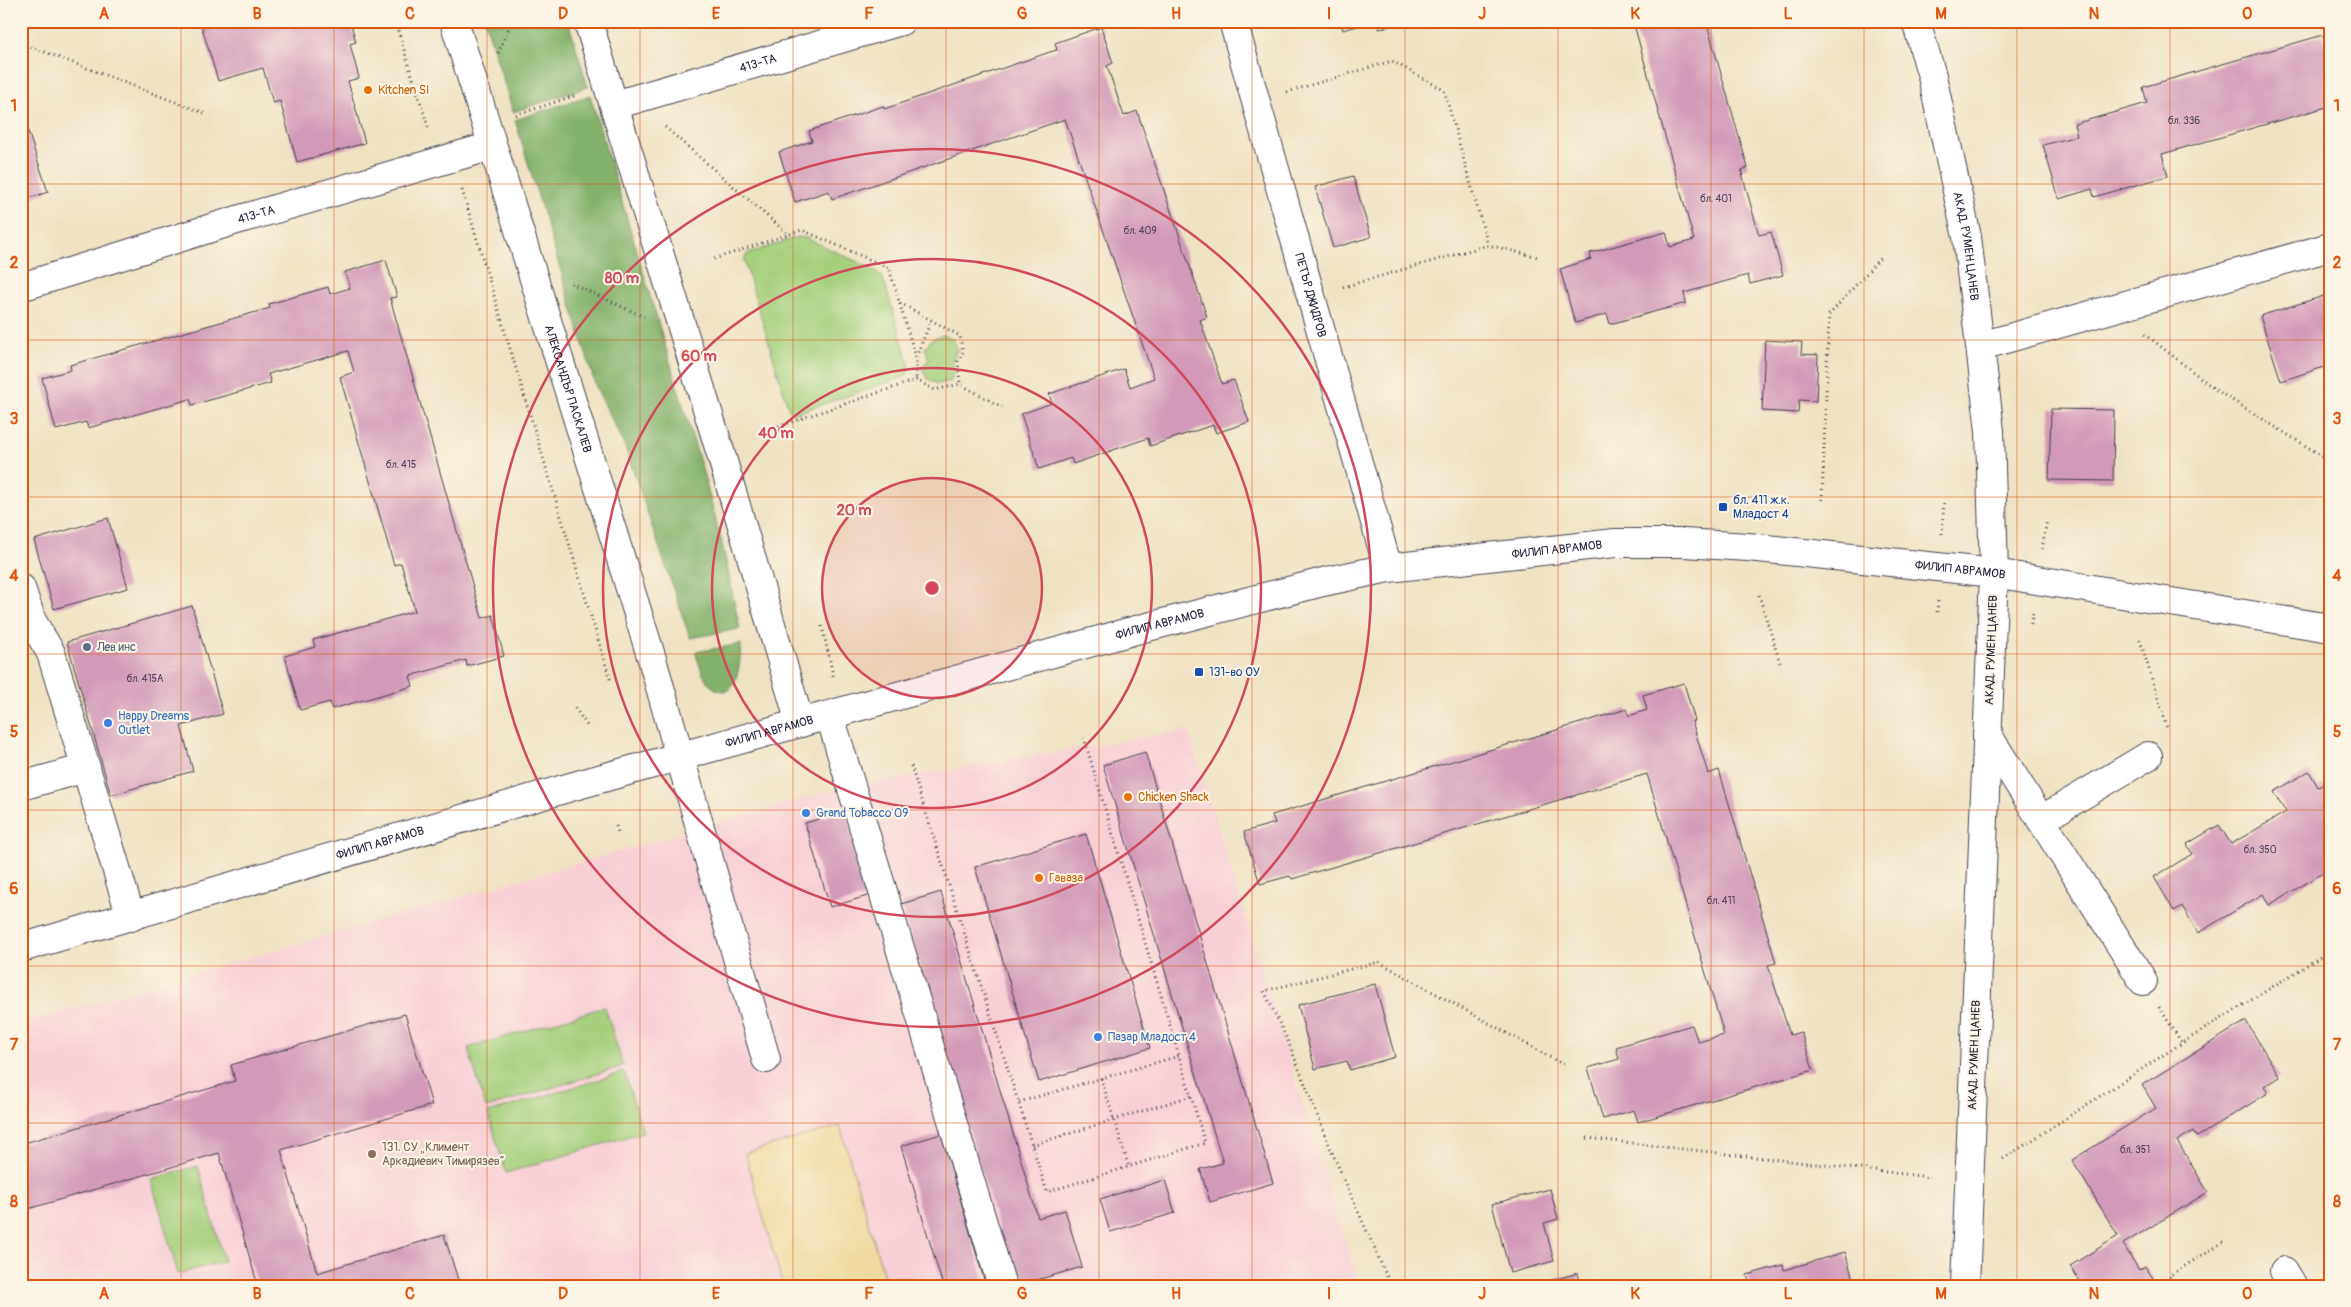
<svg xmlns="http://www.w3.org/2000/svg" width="2351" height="1307" viewBox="0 0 2351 1307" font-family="Pangolin,sans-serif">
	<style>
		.built { fill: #f7cfd5 }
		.green { fill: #a6d07b; stroke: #64795b }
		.forest { fill: #84b26b; stroke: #536a53 }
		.sand { fill: #eeda9e; stroke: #887e6c }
		.building { fill: #d299b8 }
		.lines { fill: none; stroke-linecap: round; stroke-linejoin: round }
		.minor-casing { stroke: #413f4f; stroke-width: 30 }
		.path { stroke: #413f4f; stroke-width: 3; stroke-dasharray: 1 4; stroke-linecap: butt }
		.minor { stroke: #fff; stroke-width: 28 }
		.grid { fill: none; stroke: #de560e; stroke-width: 1; stroke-opacity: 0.55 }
		.ring { fill: none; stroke: #d1495b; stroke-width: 2.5 }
		.food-dot { fill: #e8710a; stroke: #fcf5e5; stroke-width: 2 }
		.transit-dot { fill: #1a4fb4; stroke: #fcf5e5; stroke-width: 2 }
		.service-dot { fill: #5c6f8a; stroke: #fcf5e5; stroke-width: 2 }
		.shop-dot { fill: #3f7fe0; stroke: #fcf5e5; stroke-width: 2 }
		.education-dot { fill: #8d6e63; stroke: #fcf5e5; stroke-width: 2 }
		.labels { text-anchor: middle; stroke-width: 4; stroke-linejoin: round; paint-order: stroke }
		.number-label { font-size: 10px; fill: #4e405a }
		.street-label { font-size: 12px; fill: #22223b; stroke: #fcf5e5 }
		.food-label { font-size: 12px; fill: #c56008; stroke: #fcf5e5; text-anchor: start }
		.transit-label { font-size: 12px; fill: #164399; stroke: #fcf5e5; text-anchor: start }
		.service-label { font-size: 12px; fill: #4e5e75; stroke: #fcf5e5; text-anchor: start }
		.shop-label { font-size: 12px; fill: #366cbe; stroke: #fcf5e5; text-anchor: start }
		.education-label { font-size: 12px; fill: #785e54; stroke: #fcf5e5; text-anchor: start }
		.centre { fill: #d1495b; stroke: #fcf5e5; stroke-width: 2.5 }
		.ring-label { font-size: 15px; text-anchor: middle; font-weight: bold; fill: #d1495b; stroke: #fcf5e5; stroke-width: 4; stroke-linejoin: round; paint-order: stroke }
		.neatline { fill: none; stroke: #de560e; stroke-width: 2 }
		.grid-label { font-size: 16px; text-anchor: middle; font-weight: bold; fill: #de560e }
	</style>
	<rect width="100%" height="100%" fill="#fcf5e5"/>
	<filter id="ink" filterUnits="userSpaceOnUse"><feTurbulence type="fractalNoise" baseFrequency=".02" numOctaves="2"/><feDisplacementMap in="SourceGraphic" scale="10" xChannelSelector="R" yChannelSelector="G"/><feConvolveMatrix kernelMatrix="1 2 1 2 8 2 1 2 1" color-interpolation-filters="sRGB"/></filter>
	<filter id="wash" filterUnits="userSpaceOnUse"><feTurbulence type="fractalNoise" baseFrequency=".0096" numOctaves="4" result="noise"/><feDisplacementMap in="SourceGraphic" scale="20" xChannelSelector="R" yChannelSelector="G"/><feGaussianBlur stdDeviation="1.12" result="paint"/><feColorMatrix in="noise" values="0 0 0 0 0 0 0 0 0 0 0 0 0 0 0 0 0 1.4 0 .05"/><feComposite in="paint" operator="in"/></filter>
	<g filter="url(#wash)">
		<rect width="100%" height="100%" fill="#efe2c3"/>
		<!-- built -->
		<path class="built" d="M1188 730 1359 1286H21V1023L840 788Z"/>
		<!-- green -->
		<path class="green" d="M798 237 806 238 875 270 883 278 909 364 908 372 904 377 796 413 789 410 744 260 747 254Z
			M943 335 954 340 957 350 952 360 954 370 951 381 937 384 927 378 922 368 929 359 925 348 931 340Z
			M605 1007 623 1066 486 1108 468 1048Z
			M624 1072 643 1132 506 1173 488 1113Z
			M198 1166 224 1261 178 1274 151 1179Z"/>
		<!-- forest -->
		<path class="forest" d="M485 21H568L588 87 513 112Z
			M590 95 703 472 722 543 740 629 690 638 624 444 596 387 515 120Z
			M741 644C740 660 740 680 727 691 705 692 702 670 695 652Z"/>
		<!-- sand -->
		<path class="sand" d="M840 1126 887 1286H783L745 1153Z"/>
		<g id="blocks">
			<!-- building -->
			<path class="building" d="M200 21H350L356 42 350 44 359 78 348 81 365 143 297 162 280 101 273 103 263 68 218 81Z
				M1340 21H1372V22L1343 30Z
				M1377 21H1403V22L1379 29Z
				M1633 21H1706L1748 168 1741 170 1759 235 1771 232 1783 275 1750 284 1748 275 1684 293 1686 303 1610 324 1607 314 1575 323 1560 269 1591 259 1590 253 1666 232 1670 247 1694 240Z
				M1101 27 1113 63 1107 66 1124 116 1137 111 1207 317 1200 320 1222 384 1234 380 1249 422 1216 433 1213 425 1150 446 1148 438 1073 464 1071 458 1039 469 1021 414 1052 403 1049 394 1124 369 1130 387 1154 378 1065 119 832 199 829 191 795 202 779 152 812 141 809 131 883 106 884 109 1050 52 1057 50 1055 43Z
				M2323 35 2328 52 2330 51V106L2162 154 2168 176 2094 197 2092 189 2059 199 2043 145 2077 136 2074 124 2147 103 2143 87Z
				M21 110 48 192 23 200 24 203 21 204Z
				M1353 176 1371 237 1333 248 1315 187Z
				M386 260 397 297 390 298 482 618 493 615 504 656 467 666 466 660 410 676 413 686 332 709 330 702 300 710 285 656 315 647 313 640 415 611 401 563 394 565 340 377 354 372 348 351 268 374 271 383 192 405 190 399 88 428 86 422 56 430 42 378 71 370 70 365 270 308 269 304 328 287 330 294 350 288 345 272Z
				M2330 294V365L2281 381 2260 316Z
				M1765 340 1802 342 1801 354 1818 355 1816 401 1799 400 1798 413 1762 411Z
				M2051 409 2114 410 2113 481 2049 480Z
				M108 518 128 588 54 609 34 540Z
				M192 606 223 714 181 726 193 771 111 795 67 642Z
				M1684 683 1695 721H1692L1708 774 1719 770 1776 963 1768 965 1790 1035 1801 1032 1813 1070 1638 1122 1634 1110 1603 1119 1588 1068 1619 1059 1616 1047 1692 1025 1698 1042 1724 1035 1647 774 1292 879 1290 876 1260 884 1244 832 1275 823 1272 815 1627 709 1629 716 1647 710 1643 695Z
				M1145 752 1273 1183 1210 1202 1200 1169 1223 1163 1103 765Z
				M2309 771 2318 787 2330 781V869L2269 905 2263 894 2198 933 2182 906 2174 911 2154 877 2192 854 2187 844 2219 825 2231 844 2286 812 2274 792Z
				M846 811 871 895 830 907 805 823Z
				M1086 834 1150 1048 1039 1082 975 867Z
				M941 892 1038 1218 1065 1210 1082 1267 1016 1286 901 904Z
				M1375 984 1395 1057 1350 1070 1347 1061 1315 1069 1298 1005Z
				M405 1014 432 1105 281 1150 317 1273 444 1235 460 1286H258L219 1153 21 1211V1144L235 1081 231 1065Z
				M2246 1021 2280 1077 2264 1087 2268 1093 2197 1137 2193 1131 2177 1141 2208 1192 2123 1244 2139 1270 2145 1266 2158 1286H2083L2070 1266 2118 1236 2072 1160 2156 1108 2142 1085Z
				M941 1134 986 1286H943L901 1146Z
				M1165 1180 1175 1213 1110 1232 1100 1199Z
				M1550 1189 1558 1219 1544 1223 1554 1261 1510 1273 1492 1204Z
				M1845 1252 1855 1286H1750L1747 1275 1783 1265 1784 1270Z
				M1578 1273 1581 1286H1543L1542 1283Z"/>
		</g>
	</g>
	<g filter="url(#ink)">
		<use href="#blocks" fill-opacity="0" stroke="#413f4f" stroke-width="1"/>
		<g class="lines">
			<!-- minor casing -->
			<g class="minor-casing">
				<g id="minor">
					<path id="s1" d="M454 21 652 659 766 1059"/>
					<path d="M588 21 720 451 800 723"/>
					<path id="s2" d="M1233 21 1388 568"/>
					<path id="s3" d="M1916 21 1932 76 1967 237 1990 431 1994 573 1965 1286"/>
					<path id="s4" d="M615 105 901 21"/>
					<path id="s5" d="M21 287 237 220 492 146"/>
					<path d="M1981 346 2330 247"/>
					<path d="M21 588 32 621 51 653 131 917"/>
					<path d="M830 716 1002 1286"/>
					<path d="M1987 734 2143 981"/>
					<path d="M21 786 86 768"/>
					<path d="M2041 820 2148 756"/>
					<path id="s6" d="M21 948 581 784 800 723 1136 630 1323 582 1388 568 1615 543H1684L1748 547 1994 573 2330 628"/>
					<path d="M2284 1271 2293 1286"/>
				</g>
			</g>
			<!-- path -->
			<path class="path" d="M395 21 429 130
				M21 43 207 114
				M498 53 512 21
				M1287 92 1392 61 1444 90 1488 245
				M516 115 577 95
				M665 127 789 235
				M462 190 611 682
				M714 259 802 230 889 268 916 358V380
				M571 283 644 317
				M1343 287 1488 245 1538 257
				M900 303 960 336 963 352 958 361 960 384
				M2145 334 2216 390 2330 461
				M916 357 931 321
				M764 431 916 380 935 390 960 384 1002 407
				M1822 500 1829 315 1882 256
				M1942 534 1944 501
				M2042 549 2047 520
				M1759 595 1781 666
				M1937 612 1938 600
				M2031 624 2033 612
				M822 626 834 679
				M2140 640 2167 728
				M575 708 588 727
				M911 766 1047 1192 1205 1143 1084 738
				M616 826 619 835
				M2159 1007 2182 1043
				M1101 1078 1129 1167
				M1019 1102 1179 1056
				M1587 1138 1930 1177
				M1032 1145 1191 1096
				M2003 1159 2182 1043 2330 951
				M1391 1286 1332 1152 1288 1041 1264 991 1379 962 1564 1065
				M2175 1286 2169 1276 2226 1240"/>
			<!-- minor -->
			<use href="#minor" class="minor"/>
		</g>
	</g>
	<!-- grid -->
	<path class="grid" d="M181 21V1286M334 21V1286M487 21V1286M640 21V1286M793 21V1286M946 21V1286M1099 21V1286M1252 21V1286M1405 21V1286M1558 21V1286M1711 21V1286M1864 21V1286M2017 21V1286M2170 21V1286M21 184H2330M21 340H2330M21 497H2330M21 654H2330M21 810H2330M21 966H2330M21 1123H2330"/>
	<!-- distance rings -->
	<circle cx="932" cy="588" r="110" fill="#d1495b" fill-opacity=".12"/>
	<g class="ring">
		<circle cx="932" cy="588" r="110"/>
		<circle cx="932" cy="588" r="220"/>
		<circle cx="932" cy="588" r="329"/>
		<circle cx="932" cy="588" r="439"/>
	</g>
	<!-- markers -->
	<g class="food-dot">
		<circle cx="368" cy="90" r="5"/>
		<circle cx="1128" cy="797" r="5"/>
		<circle cx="1039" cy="878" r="5"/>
	</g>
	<g class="transit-dot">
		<rect x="1718" y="502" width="10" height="10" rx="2.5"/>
		<rect x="1194" y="667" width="10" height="10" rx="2.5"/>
	</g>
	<circle class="service-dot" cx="87" cy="647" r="5"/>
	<g class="shop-dot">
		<circle cx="108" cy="723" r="5"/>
		<circle cx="806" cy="813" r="5"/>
		<circle cx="1098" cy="1037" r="5"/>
	</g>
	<circle class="education-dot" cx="372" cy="1154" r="5"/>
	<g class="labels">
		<!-- number labels -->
		<g class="number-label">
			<text x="2184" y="124">бл. 336</text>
			<text x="1716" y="202">бл. 401</text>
			<text x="1140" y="234">бл. 409</text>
			<text x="401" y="468">бл. 415</text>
			<text x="145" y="682">бл. 415А</text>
			<text x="2260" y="853">бл. 350</text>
			<text x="1721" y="904">бл. 411</text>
			<text x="2135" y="1153">бл. 351</text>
		</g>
		<!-- street labels -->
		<g class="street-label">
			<text dy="4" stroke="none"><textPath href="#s4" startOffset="149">413-ТА</textPath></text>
			<text dy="4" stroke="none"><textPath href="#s5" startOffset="246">413-ТА</textPath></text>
			<text dy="4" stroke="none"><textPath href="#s3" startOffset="231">АКАД. РУМЕН ЦАНЕВ</textPath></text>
			<text dy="4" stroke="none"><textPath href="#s2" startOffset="285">ПЕТЪР ДЖИДРОВ</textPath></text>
			<text dy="4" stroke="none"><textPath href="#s1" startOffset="385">АЛЕКСАНДЪР ПАСКАЛЕВ</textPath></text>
			<text dy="4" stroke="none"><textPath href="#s6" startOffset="1589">ФИЛИП АВРАМОВ</textPath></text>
			<text dy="4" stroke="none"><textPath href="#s6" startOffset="1994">ФИЛИП АВРАМОВ</textPath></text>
			<text dy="4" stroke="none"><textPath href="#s6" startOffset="1184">ФИЛИП АВРАМОВ</textPath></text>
			<text transform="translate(1991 650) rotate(-88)" y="4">АКАД. РУМЕН ЦАНЕВ</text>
			<text dy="4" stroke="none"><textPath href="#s6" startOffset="779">ФИЛИП АВРАМОВ</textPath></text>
			<text dy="4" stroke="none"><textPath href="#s6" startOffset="374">ФИЛИП АВРАМОВ</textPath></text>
			<text transform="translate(1974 1055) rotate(-88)" y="4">АКАД. РУМЕН ЦАНЕВ</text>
		</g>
		<!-- food labels -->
		<g class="food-label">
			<text x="378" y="94">Kitchen SI</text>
			<text x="1138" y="801">Chicken Shack</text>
			<text x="1049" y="882">Гаваза</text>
		</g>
		<!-- transit labels -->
		<g class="transit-label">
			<text x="1733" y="504">бл. 411 ж.к.<tspan x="1733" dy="14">Младост 4</tspan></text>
			<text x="1209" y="676">131-во ОУ</text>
		</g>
		<!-- service labels -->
		<g class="service-label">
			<text x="97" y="651">Лев инс</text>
		</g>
		<!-- shop labels -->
		<g class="shop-label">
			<text x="118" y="720">Happy Dreams<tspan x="118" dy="14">Outlet</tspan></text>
			<text x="816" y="817">Grand Tobacco 09</text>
			<text x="1108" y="1041">Пазар Младост 4</text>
		</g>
		<!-- education labels -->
		<g class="education-label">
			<text x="382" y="1151">131. СУ „Климент<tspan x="382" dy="14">Аркадиевич Тимирязев“</tspan></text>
		</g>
	</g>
	<circle cx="932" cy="588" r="8" class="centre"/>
	<g class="ring-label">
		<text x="622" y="283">80 m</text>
		<text x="699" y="361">60 m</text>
		<text x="776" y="438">40 m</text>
		<text x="854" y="515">20 m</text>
	</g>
	<!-- margin -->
	<rect width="2351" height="1307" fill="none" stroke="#fcf5e5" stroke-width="55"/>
	<rect x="28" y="28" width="2296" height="1252" class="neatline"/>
	<g class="grid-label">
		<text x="104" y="19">A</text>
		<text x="257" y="19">B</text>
		<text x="410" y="19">C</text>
		<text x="563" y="19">D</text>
		<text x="716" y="19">E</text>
		<text x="869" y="19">F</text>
		<text x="1022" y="19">G</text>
		<text x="1176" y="19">H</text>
		<text x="1329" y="19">I</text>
		<text x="1482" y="19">J</text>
		<text x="1635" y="19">K</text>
		<text x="1788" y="19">L</text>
		<text x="1941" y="19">M</text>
		<text x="2094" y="19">N</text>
		<text x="2247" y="19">O</text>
		<text x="14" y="111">1</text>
		<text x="2337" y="111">1</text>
		<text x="14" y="268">2</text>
		<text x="2337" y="268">2</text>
		<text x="14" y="424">3</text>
		<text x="2337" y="424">3</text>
		<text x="14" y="581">4</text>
		<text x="2337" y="581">4</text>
		<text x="14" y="737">5</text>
		<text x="2337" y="737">5</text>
		<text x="14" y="894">6</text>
		<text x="2337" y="894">6</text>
		<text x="14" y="1050">7</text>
		<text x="2337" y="1050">7</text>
		<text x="14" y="1207">8</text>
		<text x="2337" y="1207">8</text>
		<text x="104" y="1299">A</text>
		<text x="257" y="1299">B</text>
		<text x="410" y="1299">C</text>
		<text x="563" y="1299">D</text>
		<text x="716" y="1299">E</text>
		<text x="869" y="1299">F</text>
		<text x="1022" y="1299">G</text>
		<text x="1176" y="1299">H</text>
		<text x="1329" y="1299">I</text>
		<text x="1482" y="1299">J</text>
		<text x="1635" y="1299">K</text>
		<text x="1788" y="1299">L</text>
		<text x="1941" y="1299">M</text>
		<text x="2094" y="1299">N</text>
		<text x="2247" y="1299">O</text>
	</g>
</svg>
